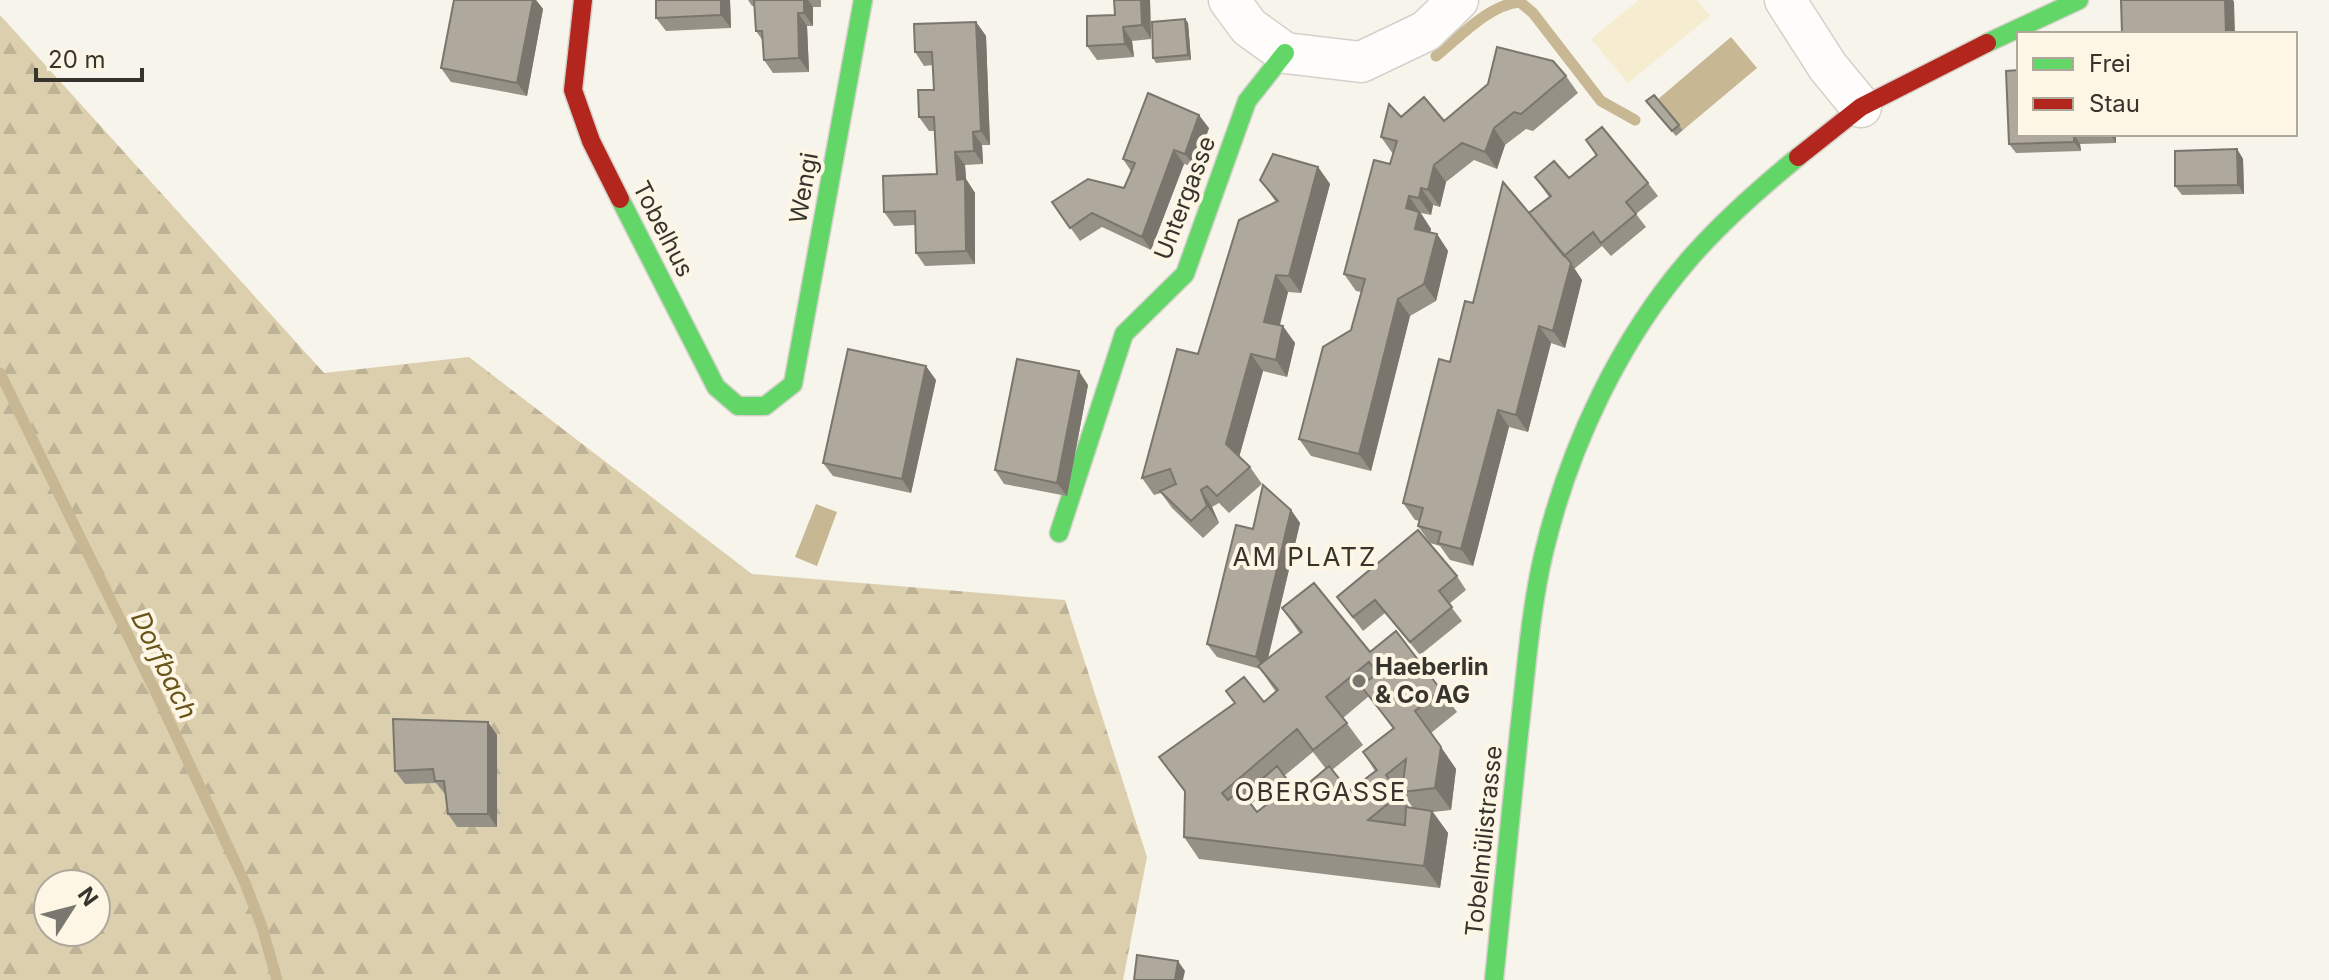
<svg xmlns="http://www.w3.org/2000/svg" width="2329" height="980" viewBox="0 0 2329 980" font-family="Inter,sans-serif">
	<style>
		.grass { fill: #f6ecd0 }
		.forest { fill: url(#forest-firs); fill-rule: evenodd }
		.water { fill: #c7b893 }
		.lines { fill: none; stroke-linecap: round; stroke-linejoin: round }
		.stream { stroke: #c7b893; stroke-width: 11 }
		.street-casing { stroke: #d4d1ca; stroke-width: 43 }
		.fast-casing { stroke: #d4d1ca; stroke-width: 21 }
		.jam-casing { stroke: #d4d1ca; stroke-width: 21 }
		.street { stroke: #fefdfc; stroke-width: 40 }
		.fast { stroke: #63d668; stroke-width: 18 }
		.jam { stroke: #b3261e; stroke-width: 18 }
		.wall { fill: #969186; fill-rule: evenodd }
		.shaded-wall { fill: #7a766d }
		.building { fill: #aea99c; stroke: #7a766d; stroke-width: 2; fill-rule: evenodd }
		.poi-dot { fill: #7a7770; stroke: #fdf6e5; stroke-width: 3 }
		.labels { text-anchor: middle; stroke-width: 8; stroke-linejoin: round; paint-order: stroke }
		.street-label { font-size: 24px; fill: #37342e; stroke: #fdf6e5 }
		.poi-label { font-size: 24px; font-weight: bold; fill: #37342e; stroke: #fdf6e5; text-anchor: start }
		.neighbourhood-label { font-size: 26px; letter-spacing: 2px; fill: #37342e; stroke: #fdf6e5 }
		.water-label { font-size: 26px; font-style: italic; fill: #685318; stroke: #fdf6e5 }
	</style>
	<defs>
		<pattern id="forest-firs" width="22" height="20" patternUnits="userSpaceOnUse" patternTransform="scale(2)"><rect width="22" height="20" fill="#dbcfae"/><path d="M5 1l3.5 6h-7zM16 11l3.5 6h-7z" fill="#bdb296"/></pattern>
	</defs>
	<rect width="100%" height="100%" fill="#f7f4eb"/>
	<!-- grass -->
	<path class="grass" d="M1639 0H1697L1710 16 1628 83 1591 39Z"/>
	<!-- forest -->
	<path class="forest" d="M0 15 324 373 469 357 752 574 1065 600 1147 857 1123 980H0ZM48 884H96V932H48Z"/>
	<!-- water -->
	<path class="water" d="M1731 37 1757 68 1683 130 1657 100Z
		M816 504 837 512 817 566 795 557Z"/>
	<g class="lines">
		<!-- stream -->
		<path class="stream" d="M1436 56C1460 37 1488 5 1520 2L1533 13 1601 101 1635 120
			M0 373 157 695 245 883 262 927 277 980"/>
		<!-- street casing -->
		<g class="street-casing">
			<path id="street" d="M1229 0 1249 27 1285 53 1361 62 1426 31 1458 0
				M1785 0 1828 67 1861 107"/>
		</g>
		<!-- fast casing -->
		<g class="fast-casing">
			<path id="fast" d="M1987 43 2079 0
				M620 199 716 387 738 406H765L793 384 863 0
				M1059 533 1124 334 1185 274 1247 101 1285 53
				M1494 980C1502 898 1511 815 1519 733 1526 673 1530 611 1544 552 1569 447 1620 338 1692 256 1724 220 1760 188 1798 157"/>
		</g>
		<!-- jam casing -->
		<g class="jam-casing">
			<path id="jam" d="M583 0 573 90 591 141 620 199
				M1798 157 1861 107 1987 43"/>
		</g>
		<!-- street -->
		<use href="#street" class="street"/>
		<!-- fast -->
		<use href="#fast" class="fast"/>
		<!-- jam -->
		<use href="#jam" class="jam"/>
	</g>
	<!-- wall -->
	<path class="wall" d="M454 0H536L543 9 527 96 451 82 441 68Z
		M730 0 731 28 666 31 656 18Z
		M748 0H821V7H813V26H807L809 72 773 73 764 60 763 41 756 31 755 6H752Z
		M1114 0H1150L1151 39 1132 41 1134 57 1097 60 1087 46 1115 15Z
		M1185 19 1188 23 1191 60 1156 63 1153 58Z
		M976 22 986 36 990 145H982L983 164 965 165 966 179 975 193V264L925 266 916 253 915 225 894 226 884 212 937 174 935 131H929L919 117 934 90 933 65 924 66 915 52Z
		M1566 76 1578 93 1533 131 1526 129 1505 145 1497 169 1474 160 1446 182 1440 207 1433 205 1431 215 1421 213 1431 229 1430 232 1437 234 1448 251 1436 301 1410 316 1371 471 1311 456 1299 439 1351 330 1361 292 1356 291 1344 274 1390 164 1393 154 1381 137 1401 117 1444 121Z
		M1650 106 1679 125 1683 130 1676 136Z
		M1209 128 1195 167 1184 164 1151 250 1102 227 1080 241 1052 202 1124 188 1131 171 1123 159Z
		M2019 134H2116V143L2080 144 2081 151 2016 153 2009 144Z
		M1586 140 1648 183 1658 196 1636 214 1646 227 1611 256 1602 246 1574 269 1582 280 1565 348 1551 343 1528 432 1509 427 1473 566 1450 560 1440 546 1430 543 1418 526 1420 521 1415 520 1403 503 1450 362 1473 303 1530 215 1549 197 1535 177 1569 178 1596 156Z
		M2237 149 2243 159 2244 194 2182 195 2175 186Z
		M1318 167 1330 184 1301 293 1288 292 1280 325 1295 343 1287 377 1263 371 1239 457 1250 467 1262 484 1229 513 1219 503 1212 507 1219 523 1203 538 1172 508 1161 493 1154 495 1142 478 1198 354 1276 202 1260 180Z
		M936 380 911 493 833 476 823 463Z
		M1088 385 1067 496 1004 484 995 470Z
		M1291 510 1300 523 1268 659 1300 634 1282 608 1370 652 1441 690 1457 712 1431 733 1456 769 1451 810 1433 812 1448 833 1440 888 1199 859 1184 837 1185 793 1159 757 1235 703 1226 691 1264 702 1276 692 1260 669 1217 657 1207 644 1253 529ZM1369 696 1393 729 1363 752 1375 771 1349 791 1332 770 1363 745 1343 718ZM1313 752 1326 769 1297 793 1284 776ZM1268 790 1274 799 1257 812 1251 804ZM1404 795 1413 808 1409 807 1402 797Z
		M1457 576 1466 590 1449 604 1462 621 1420 655 1385 613 1363 631 1337 597Z
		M497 735V827H457L448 814 445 794 436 783 405 784 395 771Z"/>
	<!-- shaded-wall -->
	<path class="shaded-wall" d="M533 0H536L543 9 527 96 517 83Z
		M721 0H730L731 28 721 15Z
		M804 0H808L813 7V26L804 13Z
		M1141 0H1150L1151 39 1142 25Z
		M2225 0H2233L2234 2 2235 34H2226Z
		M798 13 807 26 809 72 799 58Z
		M1185 19 1188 23 1191 60 1188 55Z
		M976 22 986 36 990 145 981 131Z
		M1123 27 1132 41 1134 57 1125 44Z
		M1199 115 1209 128 1195 167 1185 154Z
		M1494 128 1505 145 1497 169 1485 152Z
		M973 132 982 145 983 164 974 151Z
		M2074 134 2080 144 2081 151 2074 142Z
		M2110 134H2116V143Z
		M2237 149 2243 159 2244 194 2238 185Z
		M1174 150 1184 164 1151 250 1142 237Z
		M955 152 965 165 966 179 975 193V264L966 251 957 180Z
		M1434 165 1446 182 1440 207 1428 190Z
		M1318 167 1330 184 1301 293 1289 276Z
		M1421 188 1433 205 1431 215 1419 198Z
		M1409 196 1431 229 1427 246 1415 229 1406 208Z
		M1437 234 1448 251 1436 301 1424 284Z
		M1571 263 1582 280 1565 348 1553 331Z
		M1276 275 1288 292 1276 339 1264 322Z
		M1398 299 1410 316 1371 471 1359 454Z
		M1283 326 1295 343 1287 377 1276 360Z
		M1539 326 1551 343 1528 432 1516 415Z
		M1251 354 1263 371 1238 461 1226 444Z
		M926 366 936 380 911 493 902 479Z
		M1079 371 1088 385 1067 496 1057 483Z
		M1498 410 1509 427 1473 566 1461 549Z
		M1201 490 1212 507 1219 523 1207 506Z
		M1291 510 1300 523 1265 670 1256 657Z
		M488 722 497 735V827L488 814Z
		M1441 747 1456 769 1451 810 1435 788Z
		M1432 811 1448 833 1440 888 1424 866Z
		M1178 961 1185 971 1183 980H1175Z"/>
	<!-- building -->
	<path class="building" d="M454 0H533L517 83 441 68Z
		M656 0H721V15L656 18Z
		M754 0H804V13H798L799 58 764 60 762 31H756Z
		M1114 0H1141L1142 25 1123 27 1125 44 1087 46V16L1115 15Z
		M2121 0H2225L2226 34H2122Z
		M1185 19 1188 55 1153 58 1152 22Z
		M976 22 981 131 973 132 974 151 955 152 957 180 965 179 966 251 916 253 915 211 884 212 883 176 937 174 934 117H919L918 90H934L932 52H915L914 24Z
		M1497 47 1553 61 1566 76 1521 114 1514 112 1494 128 1485 152 1462 143 1434 165 1428 190 1421 188 1419 198 1409 196 1406 208 1419 212 1415 229 1437 234 1424 284 1398 299 1359 454 1299 439 1323 347 1351 330 1365 279 1344 274 1374 160 1390 164 1397 141 1381 137 1389 104 1401 117 1424 97 1444 121 1488 84Z
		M2019 70V134H2085H2074V142L2009 144 2006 71Z
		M1148 93 1199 115 1185 154 1174 150 1142 237 1092 213 1070 228 1052 202 1088 179 1124 188 1135 163 1123 159Z
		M1654 95 1679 125 1672 131 1646 101Z
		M1602 127 1648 183 1626 202 1636 214 1601 243 1593 232 1564 256 1529 213 1551 196 1535 177 1554 161 1569 178 1597 155 1586 140Z
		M2237 149 2238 185 2175 186V151Z
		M1273 154 1318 167 1289 276 1276 275 1264 322 1283 326 1276 360 1251 354 1226 444 1250 467 1217 496 1207 486 1201 490 1207 506 1191 521 1160 491 1176 484 1170 469 1142 478 1177 349 1198 354 1239 220 1278 201 1260 180Z
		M1503 182 1571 263 1553 331 1539 326 1516 415 1498 410 1461 549 1438 543 1441 532 1418 526 1423 508 1403 503 1439 359 1450 362 1465 301 1473 303Z
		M848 349 926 366 902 479 823 463Z
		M1017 359 1079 371 1057 483 995 470Z
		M1263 485 1291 510 1256 657 1207 644 1236 525 1253 529Z
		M1418 530 1457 576 1439 591 1452 607 1410 642 1375 600 1353 617 1337 597Z
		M1314 583 1370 652 1396 631 1441 690 1415 711 1441 747 1435 788 1402 792 1406 759 1386 775 1400 794 1368 820 1405 825 1406 807 1432 811 1424 866 1184 837 1185 791 1159 757 1235 703 1226 691 1244 677 1264 702 1278 690 1258 666 1302 632 1282 608ZM1369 662 1378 673 1361 686 1394 728 1363 752 1377 770 1349 791 1329 766 1297 793 1277 766 1261 780 1275 798 1257 812 1240 790 1228 800 1222 793 1297 729 1313 750 1347 723 1326 697Z
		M393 719 488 722V814H448L444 781H435L433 769 395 771Z
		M1137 955 1178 961 1175 980H1134Z"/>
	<!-- markers -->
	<circle class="poi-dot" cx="1359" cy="681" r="8"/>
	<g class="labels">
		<!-- street labels -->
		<g class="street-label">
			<text transform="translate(804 188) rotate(-80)" y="8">Wengi</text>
			<text transform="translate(1185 198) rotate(-69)" y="8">Untergasse</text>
			<text transform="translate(663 229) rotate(63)" y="8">Tobelhus</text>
			<text transform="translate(1484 841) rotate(-84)" y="8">Tobelmülistrasse</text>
		</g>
		<!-- poi labels -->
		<g class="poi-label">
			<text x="1375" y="675">Haeberlin<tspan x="1375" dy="28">&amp; Co AG</tspan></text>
		</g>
		<!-- neighbourhood labels -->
		<g class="neighbourhood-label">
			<text x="1305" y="566">AM PLATZ</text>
			<text x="1321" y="801">OBERGASSE</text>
		</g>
		<!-- water labels -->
		<g class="water-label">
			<text transform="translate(164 665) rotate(64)" y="9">Dorfbach</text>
		</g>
	</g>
	<!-- legend -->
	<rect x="2017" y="32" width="280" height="104" fill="#fdf6e5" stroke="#aea89c" stroke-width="2"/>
	<rect x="2033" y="58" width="40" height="12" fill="#63d668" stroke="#aea89c" stroke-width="2"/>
	<text x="2089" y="72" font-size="24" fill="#37342e">Frei</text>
	<rect x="2033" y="98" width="40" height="12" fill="#b3261e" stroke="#aea89c" stroke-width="2"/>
	<text x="2089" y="112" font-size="24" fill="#37342e">Stau</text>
	<!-- north arrow -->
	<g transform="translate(72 908) rotate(54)"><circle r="38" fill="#fdf6e5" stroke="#aea89c" stroke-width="2"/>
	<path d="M0-6L14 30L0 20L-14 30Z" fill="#7a7770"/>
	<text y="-12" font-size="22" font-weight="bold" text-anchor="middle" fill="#37342e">N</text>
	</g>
	<!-- scale -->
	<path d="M36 68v12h106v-12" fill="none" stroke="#37342e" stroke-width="4"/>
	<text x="48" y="68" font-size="24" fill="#37342e" stroke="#fdf6e5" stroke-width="6" paint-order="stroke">20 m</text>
</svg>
